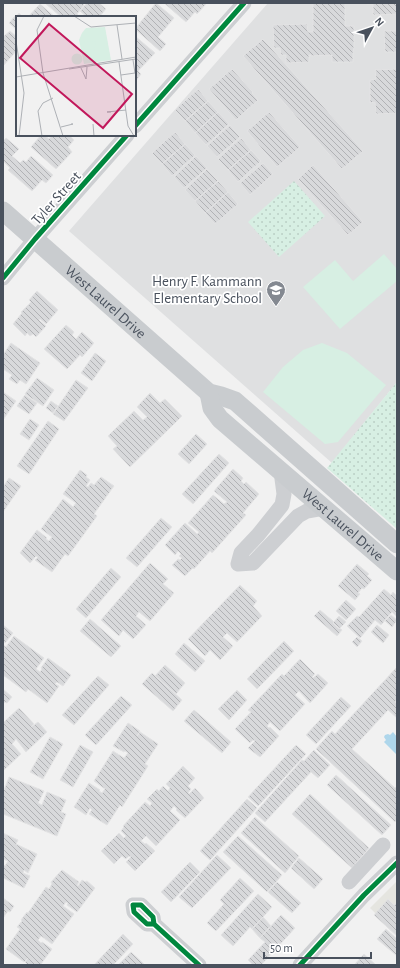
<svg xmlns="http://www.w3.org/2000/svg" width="400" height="968" viewBox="0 0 400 968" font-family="'Alegreya Sans',sans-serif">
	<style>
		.commercial { fill: #e5e5e0 }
		.education { fill: #dfe0e1 }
		.park { fill: url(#park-dots) }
		.pitch { fill: #d7efe3 }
		.water { fill: #aed6eb }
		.building { fill: url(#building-back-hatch); stroke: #e3e3e4 }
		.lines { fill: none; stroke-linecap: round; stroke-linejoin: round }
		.minor { stroke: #cdcfd2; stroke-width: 15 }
		.major { stroke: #c9cccf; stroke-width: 19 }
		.cycleway-casing { stroke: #fff; stroke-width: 8 }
		.cycleway { stroke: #00873e; stroke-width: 5 }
		.labels { text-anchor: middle; stroke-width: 3.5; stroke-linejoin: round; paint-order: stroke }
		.street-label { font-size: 15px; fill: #49515d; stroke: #fff }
		.poi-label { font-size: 15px; fill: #49515d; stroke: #fff; text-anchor: end }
		.inset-road { fill: none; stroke: #aeb1b6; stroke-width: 1 }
		.view { fill: #c2185b; fill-opacity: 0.15; stroke: #c2185b; stroke-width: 2 }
		.inset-edge { fill: none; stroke: #49515d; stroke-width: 2 }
	</style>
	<defs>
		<pattern id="park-dots" width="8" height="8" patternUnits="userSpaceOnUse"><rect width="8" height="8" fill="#d7efe3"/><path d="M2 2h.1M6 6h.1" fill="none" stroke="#bacfc5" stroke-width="1.8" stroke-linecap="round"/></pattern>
		<pattern id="building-back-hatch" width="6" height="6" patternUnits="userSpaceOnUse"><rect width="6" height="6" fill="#d8d9db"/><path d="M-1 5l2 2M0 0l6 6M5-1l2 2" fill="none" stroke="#b1b2b5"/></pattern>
	</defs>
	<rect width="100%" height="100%" fill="#f1f1f1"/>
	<!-- commercial -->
	<path class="commercial" d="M397 881V934L370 908Z"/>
	<!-- education -->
	<path class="education" d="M268 3H397V382L332 463 69 231Z"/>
	<!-- park -->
	<path class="park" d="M294 181 325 216 279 257 248 222Z
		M397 382V529L327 468Z"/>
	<!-- pitch -->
	<path class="pitch" d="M384 254 397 269V281L340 329 303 287 335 260 353 281Z
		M322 343 347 353 386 385 338 442 325 444 263 392 283 367 303 350Z"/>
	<!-- water -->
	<path class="water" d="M393 732 397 737V755L384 742 386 740 384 737 385 735 388 734 390 735Z"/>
	<!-- building -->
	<path class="building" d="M45 3H82L84 5 77 14 79 17H61Z
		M87 3H99L106 9 99 17H87L80 11Z
		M156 3 174 18 158 37 166 44 160 51 135 29Z
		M164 3H205L206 4 197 14 195 12 186 22Z
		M313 3H345V26H354V47L353 53V62H332V55L310 56 311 55H309V62L286 63V55H281L280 48H274L273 25 307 24 308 32H313Z
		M367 3H397V14L373 15V4H367Z
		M40 4 55 17H28Z
		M19 13 23 17H17V30L9 23 15 16 16 17Z
		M10 31 17 37V50L3 66V37Z
		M384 31H397V52H385Z
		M135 36 155 53 138 71 141 74 135 82Z
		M263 39 363 151 342 169 243 56Z
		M232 69 253 92 252 93 258 100 236 120 209 89Z
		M397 69V113L376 114 375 102 370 103V80L376 79 375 70Z
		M198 89 208 101 185 121 175 110Z
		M208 101 218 112 195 133 185 121Z
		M218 112 229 124 206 145 195 133Z
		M269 112 300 147 277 167 247 131Z
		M230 125 240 137 217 157 207 146Z
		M175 132 185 144 162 164 152 153Z
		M41 135H44L49 139 52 135 55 137 57 135H69L74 140 68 147 72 152 56 169 31 147Z
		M6 138 19 149 12 156 20 163 23 160 26 162 31 156 53 175 46 183 42 180 32 191 8 170 10 168 3 161V141Z
		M241 138 251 150 228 170 218 159Z
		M185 144 195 155 172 176 162 164Z
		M251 150 261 161 238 182 228 170Z
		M196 156 207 168 184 188 174 177Z
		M263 163 273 174 250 195 240 183Z
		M313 165 363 222 348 235 298 179Z
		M207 169 218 181 195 201 185 190Z
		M218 181 228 192 205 213 195 201Z
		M228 192 238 204 215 224 205 213Z
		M37 291 58 310 46 324 40 319 39 320 46 326 36 337 33 334 30 336 27 333 25 336 13 324 22 313 21 312 31 302 29 300Z
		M66 325 74 332 72 335 76 339 82 332 94 343 82 357 80 355 67 369 44 349Z
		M11 343 40 363 26 384 20 380 17 384 9 379 12 375 3 369V355Z
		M95 353 106 361 92 381 81 373Z
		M37 378 54 390 43 406 25 394Z
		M76 380 88 388 64 421 53 414Z
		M3 392 16 401 3 420Z
		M150 393 160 403 165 399 182 416 130 467 113 449 117 446 108 436 134 411 143 420 147 417 137 407Z
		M25 395 37 403 29 414 17 406Z
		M51 401 58 406 53 413 46 408Z
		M30 419 39 425 29 440 20 434Z
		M48 421 59 429 29 474 17 466Z
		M196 434 207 444 189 464 178 454Z
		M219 454 229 463 193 504 182 494Z
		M233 469 243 478 241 481 244 484 246 482 259 494 243 513 246 515 212 553 210 551 194 569 193 568 185 576 172 565 178 559 180 560 182 558 179 556 181 554 178 551 175 555 165 545 185 523 197 534 199 532 188 523 213 495 224 504 227 502 214 491Z
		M80 470 87 475 86 477 90 480 86 486 88 487 91 483 94 485 101 477 114 486 94 514 97 516 68 556 65 554 52 572 35 560 38 557 36 556 30 563 20 553 37 530 47 538 46 539 49 541 52 537 41 529 63 499 73 507 76 503 63 494Z
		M9 478 21 486 3 512V487Z
		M161 518 172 527 137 567 126 558Z
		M150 563 168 579 163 584 174 593 150 621 139 612 136 616 146 625 133 639 123 630 119 636 101 620Z
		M357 564 369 574 367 576 372 580 364 589 362 588 358 593 360 594 355 600 338 586Z
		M111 568 121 577 86 618 76 609Z
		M240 585 257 601 253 606 262 616 237 642 227 633 223 637 233 646 220 660 210 650 205 656 188 639Z
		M384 589 391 595 393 592 397 596V617L392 612 381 625 375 620 360 638 347 626 357 616 359 617Z
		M346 600 356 609 346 620 336 611Z
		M320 610 334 622 333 623 342 630 337 636 314 616Z
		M391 615 397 620 392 627 385 621Z
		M339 616 346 622 339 629 333 623Z
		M90 619 121 646 111 657 80 631Z
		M3 625 13 633 5 643 4 642 3 643Z
		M377 625 389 635 383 643 371 632Z
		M14 636 44 658 36 669 40 672 42 669 41 668 48 658 71 675 63 686 57 682 55 684 59 686 47 703 28 689 26 692 3 675V645L6 647Z
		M357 637 362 641 357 647 352 642Z
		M284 641 294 651 257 689 247 679Z
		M184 643 205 661 195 672 175 654Z
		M300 659 315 674 312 677 313 678 318 674 328 683 310 703 299 691 295 695 305 704 280 731 270 722 267 726 269 728 270 727 279 736 260 757 248 748 255 741 253 740 250 743 235 729 251 712 248 710 282 674 284 676Z
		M165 665 185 683 176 694 155 676Z
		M397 667V700L395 702 397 704V718L388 710 352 749 395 788 397 786V820L395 822 316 749 332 731 335 734Z
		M152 673 182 700 173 711 142 684Z
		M98 676 109 685 74 725 62 715Z
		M3 689 12 697 7 703 5 702 3 704Z
		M237 690 247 700 229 720 218 709Z
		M121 696 132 705 96 745 85 735Z
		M341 697 351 706 316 744 306 735Z
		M19 708 34 724 31 727 38 722 47 732 26 752 16 739 12 744 21 754 3 771V723Z
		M194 710 231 742 222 753 184 721Z
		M128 723 140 731 137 736 140 732 158 744 145 764 148 766 122 807 120 805 107 825 89 814 92 810 90 808 86 815 74 807 89 783 100 790 99 791 102 793 105 789 94 781 113 751 124 758 128 753 125 751 124 752 113 746Z
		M50 737 63 744 43 779 30 772Z
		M80 745 93 752 73 787 60 780Z
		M296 745 306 754 258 806 248 797Z
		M314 750 330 765 318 778 311 772 265 822 255 813 302 760 304 761Z
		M183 766 195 778 188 786 191 789 188 793 189 794 195 788 204 798 185 818 176 810 177 809 174 806 170 811 180 820 156 846 146 836 141 841 145 844 146 843 155 851 135 871 126 862 131 857 129 856 126 859 122 856 114 864 101 851 119 833 124 838 126 836 121 831 124 827 123 826 145 802 150 806 152 803 147 799 157 789 159 791 163 786 168 791 170 788 166 784Z
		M336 775 391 825 382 835 327 785Z
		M9 777 44 791 38 803 42 805 47 792 66 800 61 812 66 814 57 836 3 814V789L4 790Z
		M310 794 369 848 352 868 292 814Z
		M247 799 257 808 210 860 200 851Z
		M255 817 299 856 285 873 241 833Z
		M3 833 18 840 16 844 37 854 28 873 24 870 23 873 30 876 24 888 3 878V867L4 865 5 866 8 861 3 859Z
		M238 836 282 875 267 892 223 852Z
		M217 855 231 868 192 908 179 897Z
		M299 858 323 879 314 889 291 868Z
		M190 862 200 872 171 902 161 892Z
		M62 870 79 882 77 885 78 886 82 880 85 882 87 881 95 888 77 912 67 905 68 903 66 902 63 906 74 914 52 944 41 936 38 940 41 943 42 942 52 949 41 964V965H28L25 962 28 958 24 962 6 949 20 929 17 927 22 921 21 920 27 912 28 913 46 887 49 889 52 884 51 882Z
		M240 878 254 891 216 931 207 923 224 904 220 900Z
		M277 882 301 903 292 913 268 892Z
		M258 894 272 907 252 929 250 927 233 946 221 935Z
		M3 898 14 906 10 912 8 911 3 918Z
		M388 899 394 905 397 902V936L374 915Z
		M281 915 295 928 261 965H253L248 960 265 942 260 938Z
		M263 917 271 926 260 938 252 929Z
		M386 929 397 939V956L377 939Z
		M123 934 133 944 113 965H94Z
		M131 952 144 964 143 965H118Z
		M364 954 376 965 355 964Z"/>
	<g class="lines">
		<!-- minor -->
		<path class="minor" d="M135 126 244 3
			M3 278 35 239 127 135
			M281 471 284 494 282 505 258 535 241 553 238 564 253 563 298 516 307 511 324 508
			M349 882 383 845
			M154 924H147L134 912 133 905H141L153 917 154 924 199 965
			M300 965 364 895 397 863"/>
		<!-- major -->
		<g class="major">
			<path id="s1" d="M3 211 209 393 221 396 235 401 397 544"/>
			<path id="s2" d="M209 393 212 408 220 419 397 571"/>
		</g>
		<!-- cycleway casing -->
		<g class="cycleway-casing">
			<path id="cycleway" d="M135 126 244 3
				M3 278 35 239 127 135
				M154 924H147L134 912 133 905H141L153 917 154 924 199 965
				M300 965 364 895 397 863"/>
		</g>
		<!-- cycleway -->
		<use href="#cycleway" class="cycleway"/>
	</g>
	<!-- icons -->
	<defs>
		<g id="school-pin" transform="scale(1)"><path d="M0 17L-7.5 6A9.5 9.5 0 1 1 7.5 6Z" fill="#848991" stroke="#fff"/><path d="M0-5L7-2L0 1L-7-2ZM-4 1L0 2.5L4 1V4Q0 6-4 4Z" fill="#fff"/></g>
	</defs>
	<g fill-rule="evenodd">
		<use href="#school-pin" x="276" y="290"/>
	</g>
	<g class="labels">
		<!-- street labels -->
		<g class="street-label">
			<text transform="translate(56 198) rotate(-48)" y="5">Tyler Street</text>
			<text dy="5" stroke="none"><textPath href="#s1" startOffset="137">West Laurel Drive</textPath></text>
			<text dy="5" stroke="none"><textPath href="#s2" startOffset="191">West Laurel Drive</textPath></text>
		</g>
		<!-- poi labels -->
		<g class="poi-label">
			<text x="262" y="286">Henry F. Kammann<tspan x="262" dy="17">Elementary School</tspan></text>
		</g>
	</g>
	<!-- overview -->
	<g transform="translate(16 16)">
		<rect width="120" height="120" fill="#f1f1f1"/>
		<path d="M89 11 95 44 68 48 63 24 66 17 70 12Z" fill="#d7efe3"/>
		<path d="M80 25 78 37 70 40 68 26ZM55.5 43a5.5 5.5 0 1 1 11 0a5.5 5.5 0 1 1-11 0Z" fill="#d7efe3"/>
		<path class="inset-road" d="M28 0 21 14 27 57 47 120M58 0 75 11 120 7M101 9 106 43M0 25 8 77 3 120M103 46 112 110 118 120M65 52 70 63M53 53 120 43M105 59 119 57 117 44M0 61 120 41M70 63 71 51M95 96H91L110 94M77 108 78 120M45 111 57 108H55M26 120 22 95 27 87 37 82"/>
		<path class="view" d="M33 8 116 78 87 112 4 42Z"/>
		<rect width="120" height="120" class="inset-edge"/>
	</g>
	<!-- border -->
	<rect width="400" height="968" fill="none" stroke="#49515d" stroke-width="8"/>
	<!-- north arrow -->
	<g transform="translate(372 28) rotate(50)" stroke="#ffffff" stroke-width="3" paint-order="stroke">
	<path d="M0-3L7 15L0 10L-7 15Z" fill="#49515d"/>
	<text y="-6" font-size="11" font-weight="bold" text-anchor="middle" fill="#49515d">N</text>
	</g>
	<!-- scale -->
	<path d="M264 952v6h107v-6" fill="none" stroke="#49515d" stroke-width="2"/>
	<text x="270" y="952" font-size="12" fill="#49515d" stroke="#ffffff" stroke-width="3" paint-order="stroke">50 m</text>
</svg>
